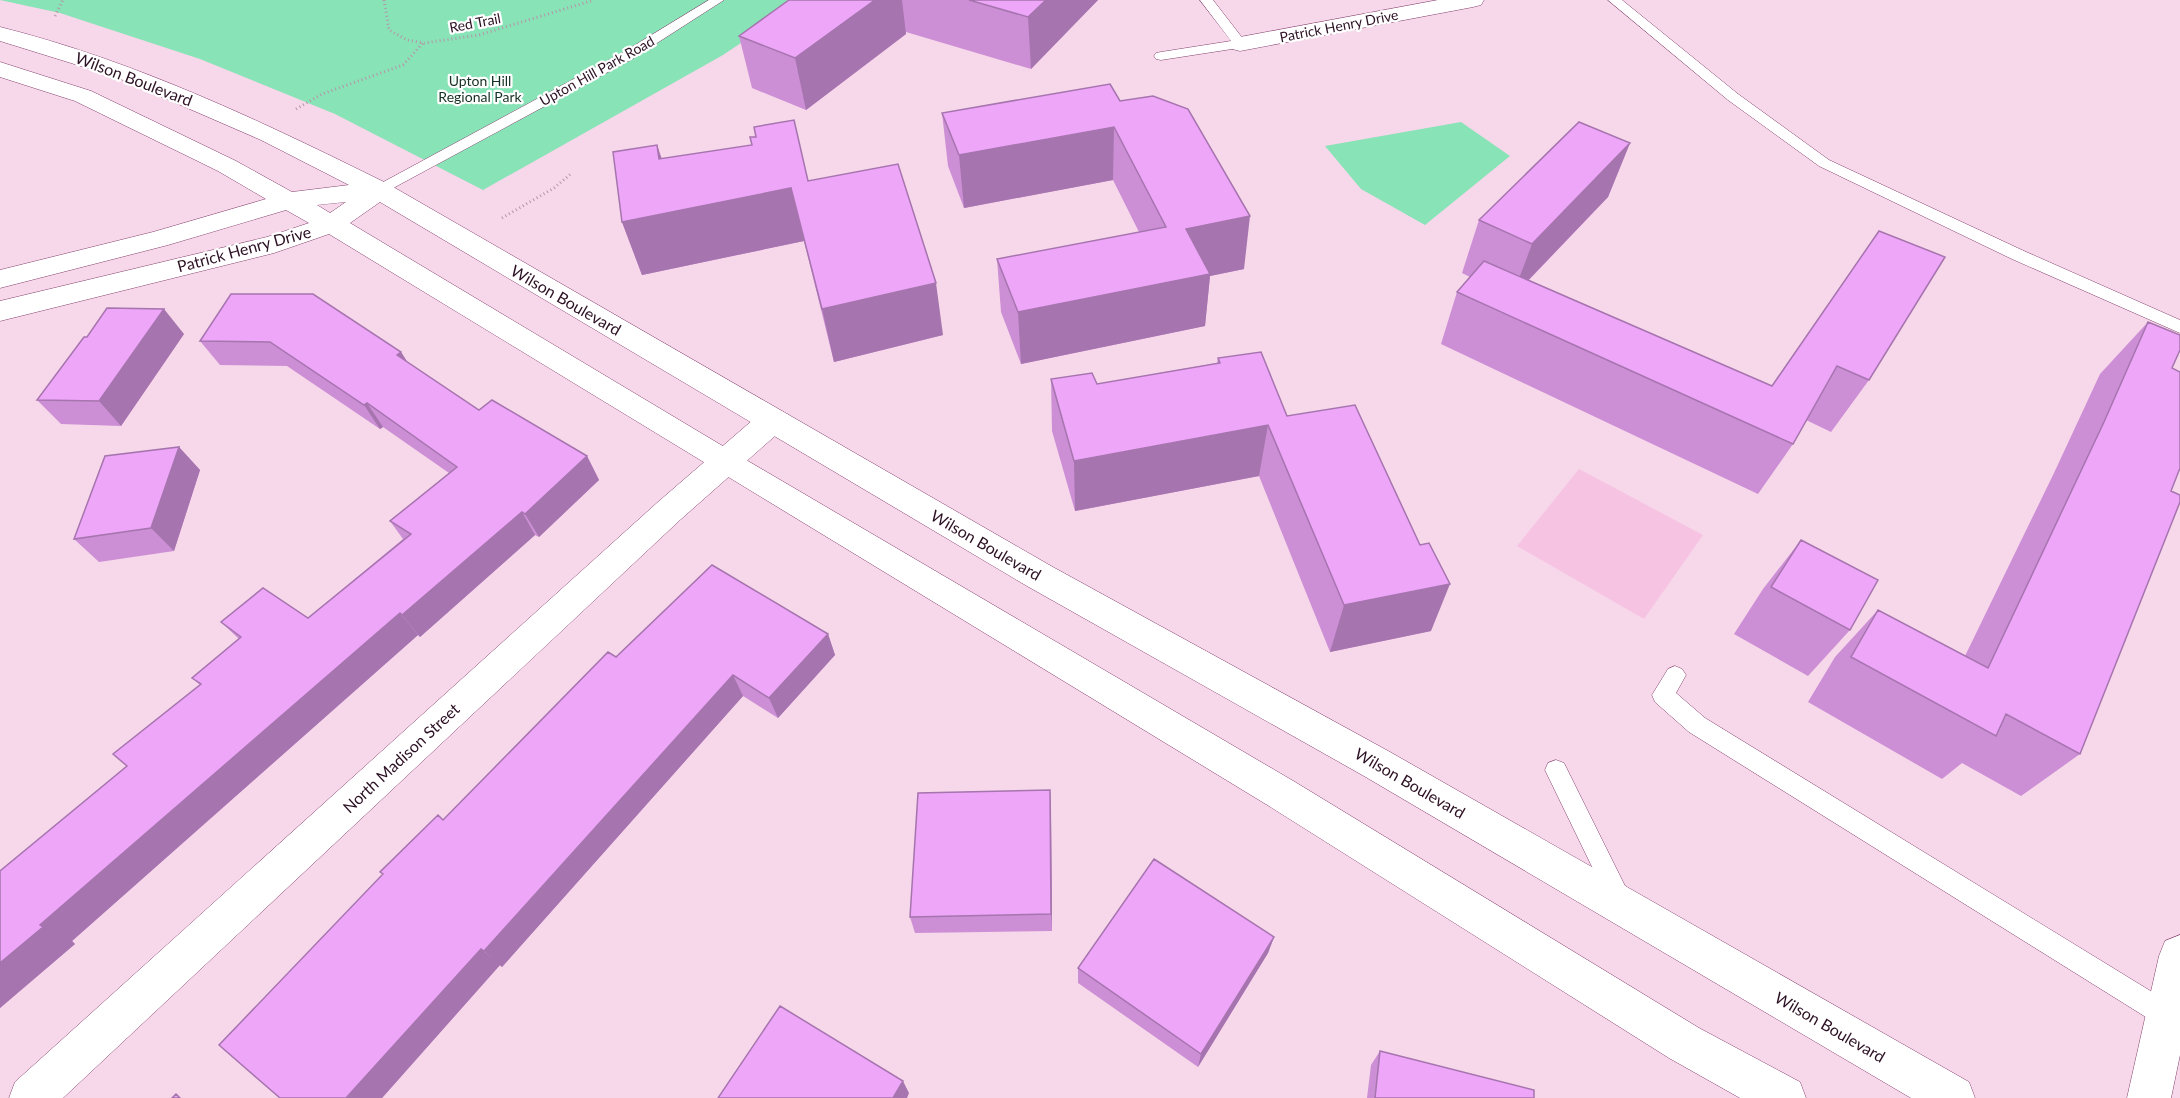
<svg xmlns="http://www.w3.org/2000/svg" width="2180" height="1098" viewBox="0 0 2180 1098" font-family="Lato,sans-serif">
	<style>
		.built { fill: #f6c4e2 }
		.green { fill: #88e3b7 }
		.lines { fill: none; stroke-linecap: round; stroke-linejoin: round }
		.lane-casing { stroke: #84426e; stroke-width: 1 }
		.street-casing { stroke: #84426e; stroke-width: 1 }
		.secondary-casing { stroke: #84426e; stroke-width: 1 }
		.path { stroke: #b596a9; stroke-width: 3; stroke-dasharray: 1 3; stroke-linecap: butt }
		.lane { fill: #fff; fill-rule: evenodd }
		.street { fill: #fff; fill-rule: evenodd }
		.secondary { fill: #fff; fill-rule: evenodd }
		.wall { fill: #cc8fd5 }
		.shaded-wall { fill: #a674ae }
		.building { fill: #eda6f8; stroke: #a674ae; stroke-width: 1.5 }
		.labels { text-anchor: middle; stroke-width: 4.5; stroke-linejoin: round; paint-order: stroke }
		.far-street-label { font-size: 14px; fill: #2c1023; stroke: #fff }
		.far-park-label { font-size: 14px; fill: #163024; stroke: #fff }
		.street-label { font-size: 16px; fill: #2c1023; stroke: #fff }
	</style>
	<rect width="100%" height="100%" fill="#f7d7ea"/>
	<!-- built -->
	<path class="built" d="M1579 469 1703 535 1644 619 1517 546Z"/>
	<!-- green -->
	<path class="green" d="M0 0H805L723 55 483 190 335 114 200 59 60 13Z
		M1461 122 1510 156 1425 225 1361 189 1325 146Z"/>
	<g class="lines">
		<!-- lane casing -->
		<g class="lane-casing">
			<path id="lane" d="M709 0H724L632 59 384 193H374L371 190 374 187 622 53Z
				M1200 0H1213L1247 44 1245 47 1161 60 1156 59 1154 56 1156 53 1161 52 1231 41Z
				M1608 0H1622L1738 94 1829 160 2024 251 2180 320V333L2012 259 1819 166 1728 100Z
				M1675 666 1682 669 1686 675 1676 693 1705 718 2175 1006 2179 1015 2175 1024 2166 1028 2157 1024 1689 732 1655 702 1652 695 1668 669Z
				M1556 760 1564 763 1628 892 1632 900 1628 908 1620 912 1612 908 1545 770 1548 763Z"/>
		</g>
		<!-- street casing -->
		<g class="street-casing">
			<path id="street" d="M1438 0H1484L1481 5 1473 7 1240 51 1232 49 1229 44 1232 39 1240 37Z
				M773 409 784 412 788 420 784 428 680 520 63 1098H9L15 1082 658 502 762 412Z"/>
		</g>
		<!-- secondary casing -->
		<g class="secondary-casing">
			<path id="secondary" d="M0 27C136 61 263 122 388 184L1051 566 1390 752 1969 1082 1975 1098H1911L1364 776 1027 586 380 202 350 223 736 454 1295 782 1699 1028 1800 1082 1806 1098H1740L1669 1058 1269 806 329 234 274 253 0 321V301L267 237 309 223 286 210 168 245 0 288V270L153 232 266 199 218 171 75 101 0 77V62L91 91 236 161 292 192 349 185 261 140 116 77 0 41ZM346 202 330 213 317 205Z
				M2180 935V1055L2171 1098H2127L2159 956 2165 941Z"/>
		</g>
		<!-- path -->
		<path class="path" d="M384 0 389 30 407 40 424 43 479 35 594 0
			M55 16 63 0
			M296 109 322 94 403 65 423 43
			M502 218 554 188 572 173"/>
		<!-- lane -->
		<use href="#lane" class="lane"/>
		<!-- street -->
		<use href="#street" class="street"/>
		<!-- secondary -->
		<use href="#secondary" class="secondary"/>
	</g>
	<!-- wall -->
	<path class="wall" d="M789 0H1098L1031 69 906 32V34L806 110 752 88 739 36Z
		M1120 101 1244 269 1210 276 1205 326 1021 364 1001 312 997 259 1139 232 1113 180 964 208 948 166 942 113Z
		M1630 143 1608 197 1529 280 1772 386 1879 231 1869 380 1831 432 1806 420 1793 444 1758 494 1441 344 1457 292 1470 277 1462 273 1479 220Z
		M657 145 662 159 808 181 943 335 834 362 804 241 642 275 622 222Z
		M231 294 401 352 408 363 479 410 587 456 599 480 539 537 535 535 420 637 418 635 72 941 75 944 0 1008V871L127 766 200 685 192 678 239 639 221 622 308 618 403 539 390 521 449 473 383 427 380 429 287 366 220 365 200 341Z
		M2148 322 2172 368 2171 491 2080 754 2021 796 1962 763 1942 779 1808 702 1835 657 1878 610 1965 656 2054 473 2100 374Z
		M184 334 121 426 61 424 37 400Z
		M1218 358 1287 416 1431 631 1330 652 1259 476 1075 511 1052 431 1051 379 1097 384 1217 363Z
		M179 447 200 470 174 551 99 562 74 539Z
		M1801 540 1850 630 1808 676 1734 634 1763 589Z
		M828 634 835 655 778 718 743 696 502 967 500 965 382 1098H280L443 820 616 657Z
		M1050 790 1051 810 1052 931 915 933 910 917Z
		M1274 937 1268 953 1198 1067 1078 983V968Z
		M1380 1051 1534 1098H1367L1371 1065Z"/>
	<!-- shaded-wall -->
	<path class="shaded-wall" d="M875 0H902L906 34 806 110 795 58Z
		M1046 0H1098L1031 69 1028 17Z
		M1114 127 1113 180 964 208 959 155Z
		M1630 143 1608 197 1512 297 1532 244Z
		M657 145 674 198 791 188 804 241 642 275 622 222 659 159Z
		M1250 216 1244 269 1210 276 1205 326 1021 364 1018 312 1186 229Z
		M936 283 943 335 834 362 822 309Z
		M164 309 184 334 121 426 99 401Z
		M401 352 416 376 397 355Z
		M367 403 383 427 380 429 364 405Z
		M1268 425 1259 476 1075 511 1074 461Z
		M179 447 200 470 174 551 151 528Z
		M587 456 599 480 539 537 525 514Z
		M522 512 535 535 420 637 402 615Z
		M1450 584 1431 631 1330 652 1344 605Z
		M400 613 418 635 72 941 75 944 0 1008V963L40 925Z
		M828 634 835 655 778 718 769 698Z
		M733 675 743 696 502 967 484 951Z
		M1050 790 1051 810 1052 931 1051 914Z
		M1274 937 1268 953 1198 1067 1201 1054Z
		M481 949 500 965 382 1098H346Z
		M903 1081 909 1093 907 1098H893Z"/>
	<!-- building -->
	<path class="building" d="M789 0H875L795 58 739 36Z
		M969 0H1046L1028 17Z
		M1110 84 1120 101 1153 96 1188 109 1250 216 1186 229 1210 274 1018 312 997 259 1166 227 1114 127 959 155 942 113Z
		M794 120 808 181 898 164 936 283 822 309 791 188 622 222 613 152 657 145 659 159 752 145 750 137H756L754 127Z
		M1579 122 1630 143 1532 244 1479 220Z
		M1879 231 1945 257 1869 380 1837 366 1793 444 1457 292 1484 261 1772 386Z
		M231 294H313L401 352 397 355 479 410 492 400 587 456 525 514 522 512 402 615 400 613 40 925 43 927 0 963V871L127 766 113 754 201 684 192 678 241 637 221 622 263 588 308 618 411 534 390 521 457 467 367 403 364 405 270 342 200 341Z
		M107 308 164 309 99 401 37 400 84 337H87Z
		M2148 322 2180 335V350L2172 368 2180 372V468L2171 491 2180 495V502L2080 754 2006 714 1996 736 1851 657 1878 610 1988 668 2104 422Z
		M1261 352 1287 416 1355 405 1420 545 1429 543 1450 584 1344 605 1268 425 1074 461 1051 379 1092 373 1097 384 1220 363 1218 358Z
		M179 447 151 528 74 539 105 456Z
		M1801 540 1878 580 1850 630 1771 587Z
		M712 565 828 634 769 698 733 675 484 951 481 949 346 1098H280L219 1045 383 874 380 872 438 815 443 820 608 652 616 657Z
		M1050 790 1051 914 910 917 918 793Z
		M1154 859 1274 937 1201 1054 1078 968Z
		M780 1006 903 1081 893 1098H718Z
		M1380 1051 1534 1090V1098H1375Z
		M176 1094 180 1098H172Z"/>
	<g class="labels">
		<!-- far-street labels -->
		<g class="far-street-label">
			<text transform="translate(475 23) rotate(-11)" y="5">Red Trail</text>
			<text transform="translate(1339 26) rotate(-11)" y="5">Patrick Henry Drive</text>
			<text transform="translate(597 71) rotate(-29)" y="5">Upton Hill Park Road</text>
		</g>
		<!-- far-park labels -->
		<g class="far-park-label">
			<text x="480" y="86">Upton Hill<tspan x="480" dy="16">Regional Park</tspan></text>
		</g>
		<!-- street labels -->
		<g class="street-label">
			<text transform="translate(134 79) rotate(21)" y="6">Wilson Boulevard</text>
			<text transform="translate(244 249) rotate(-15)" y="6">Patrick Henry Drive</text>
			<text transform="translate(566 300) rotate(30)" y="6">Wilson Boulevard</text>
			<text transform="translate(986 545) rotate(30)" y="6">Wilson Boulevard</text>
			<text transform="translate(401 758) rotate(-43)" y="6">North Madison Street</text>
			<text transform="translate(1410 783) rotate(30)" y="6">Wilson Boulevard</text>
			<text transform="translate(1830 1027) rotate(30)" y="6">Wilson Boulevard</text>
		</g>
	</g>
</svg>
